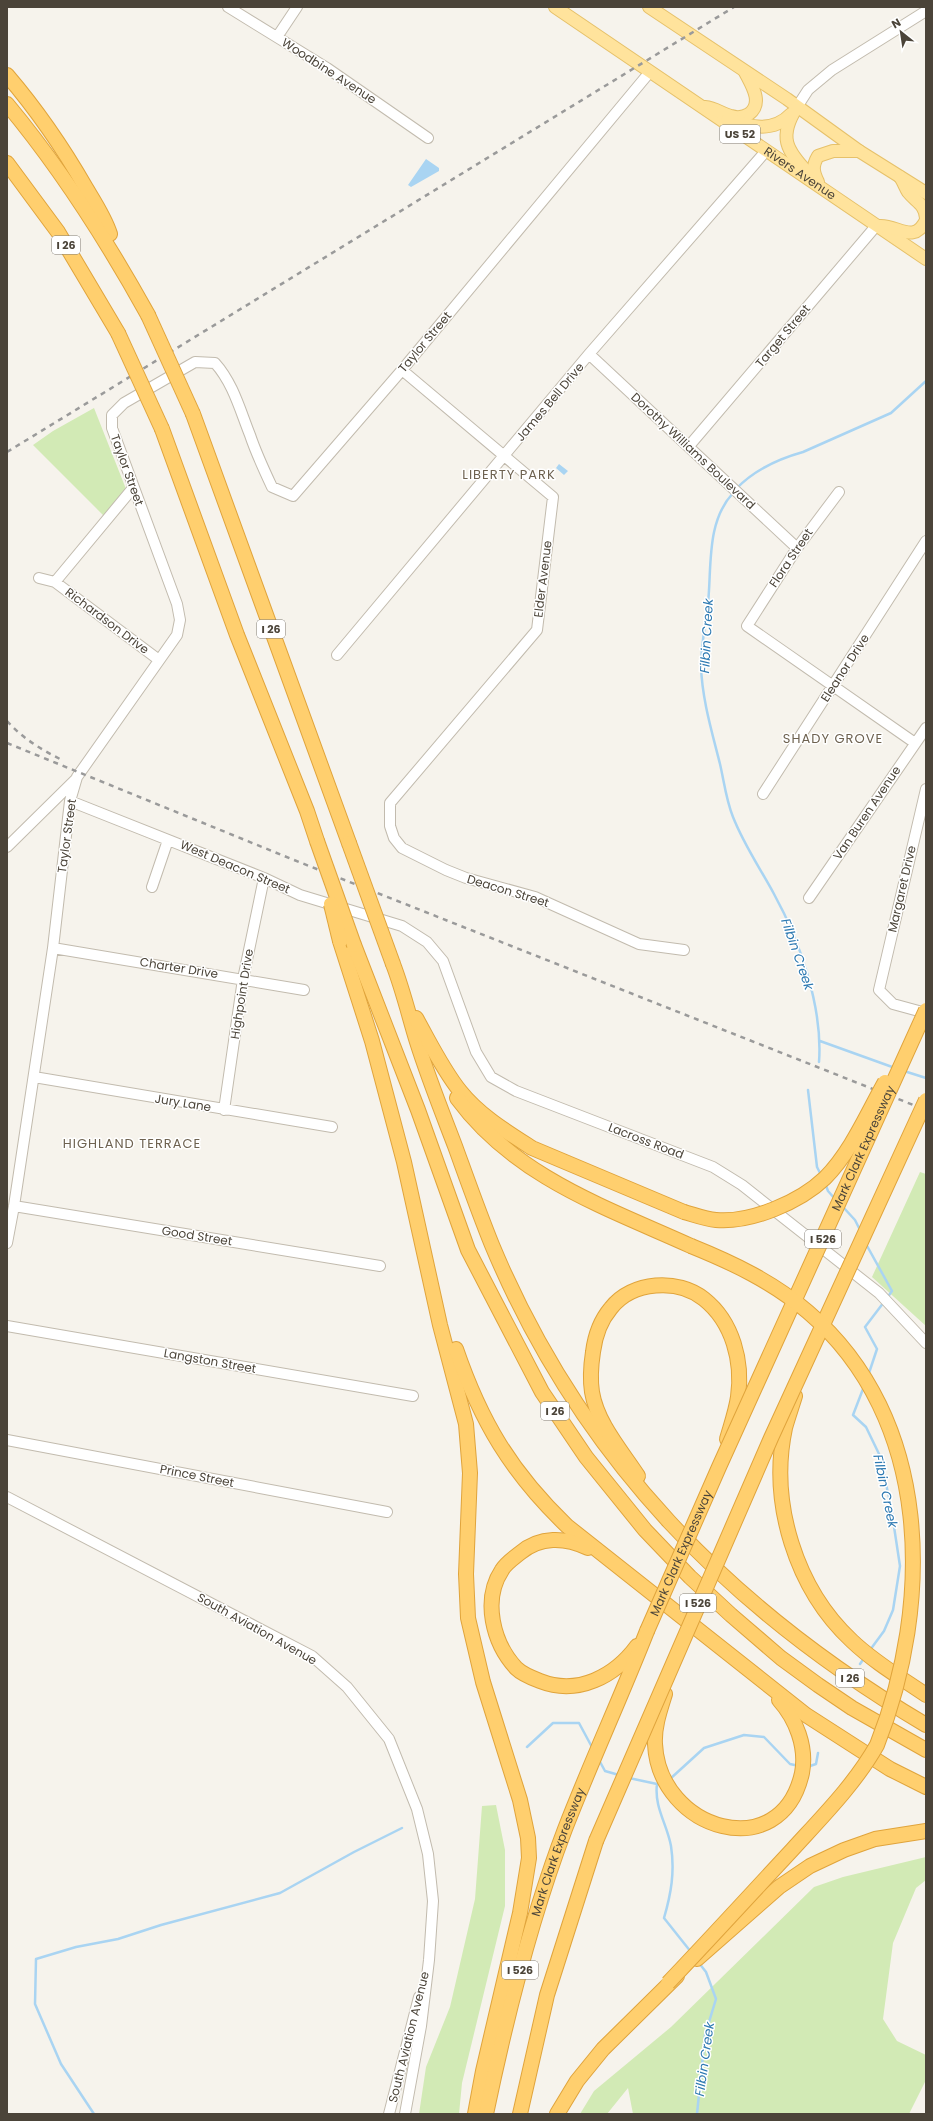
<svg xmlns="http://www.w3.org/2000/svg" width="933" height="2121" viewBox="0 0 933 2121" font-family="Poppins,sans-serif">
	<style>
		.green { fill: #d2eab5 }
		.water { fill: #a9d4f2 }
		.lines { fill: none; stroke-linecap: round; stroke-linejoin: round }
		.stream { stroke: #a9d4f2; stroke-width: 2.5 }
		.minor-casing { stroke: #c2bbae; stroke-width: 12 }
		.major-casing { stroke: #e6c16a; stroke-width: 14 }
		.highway-casing { stroke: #e0a43c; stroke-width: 16 }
		.minor { stroke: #fff; stroke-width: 10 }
		.major { stroke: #ffe39c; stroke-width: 12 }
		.highway { stroke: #ffcf6e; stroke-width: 14 }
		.rail { stroke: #9a9a9a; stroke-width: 2.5; stroke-dasharray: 5 5; stroke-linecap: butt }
		.highway-bridge-casing { stroke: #e0a43c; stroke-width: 16; stroke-linecap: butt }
		.highway-bridge { stroke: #ffcf6e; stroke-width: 14 }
		.labels { text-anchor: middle; stroke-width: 3; stroke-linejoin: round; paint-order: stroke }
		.shield { fill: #fff; stroke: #817c74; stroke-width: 1 }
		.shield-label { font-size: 11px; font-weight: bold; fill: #4b4439 }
		.street-label { font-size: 12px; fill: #4b4439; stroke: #fff }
		.neighbourhood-label { font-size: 13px; letter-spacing: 1px; fill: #6e6250; stroke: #fff }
		.water-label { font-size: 13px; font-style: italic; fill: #2e7ab2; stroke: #fff }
	</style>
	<rect width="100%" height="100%" fill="#f6f3ec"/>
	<!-- green -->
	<path class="green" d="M94 408 128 494 107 519 33 445 53 431Z
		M920 1172 926 1174V1326L872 1277Z
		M496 1805 505 1850V1906L462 2083 459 2114H419L426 2067 450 2007 475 1899 482 1806Z
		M926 1857V1880L916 1888 893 1943 883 2019 897 2041 926 2055V2080L909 2114H633L628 2088 607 2114H580L594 2091 671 2027 814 1887 843 1877Z"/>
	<!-- water -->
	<path class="water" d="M426 159 439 168V171L411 187 408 185Z
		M559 464 568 471 564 475 556 468Z"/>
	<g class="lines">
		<!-- stream -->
		<path class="stream" d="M736 489C754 470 778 459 803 452L891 413 926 381
			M733 493C709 519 711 557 709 590 708 616 701 640 701 666 702 699 712 732 720 764 724 781 726 800 733 817 744 845 760 868 774 894 800 941 823 1008 819 1062
			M820 1041 895 1068
			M904 1071 926 1078
			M808 1090 817 1167 821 1175
			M825 1183 828 1191 835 1199
			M843 1207 855 1220 861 1232
			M866 1244 892 1291 887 1298
			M868 1376 877 1349 865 1327 884 1302
			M863 1389 853 1415 866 1427 880 1456 891 1507 900 1566 893 1610 884 1631 870 1650
			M860 1664 865 1657
			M527 1747 553 1723H579L593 1749
			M599 1760 605 1771 619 1775
			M807 1767 816 1764 818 1753
			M629 1778 657 1784 661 1782
			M670 1779 704 1748 744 1735 764 1737 790 1764 799 1766
			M657 1784C654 1807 667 1824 671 1846 675 1872 671 1894 664 1918L691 1952
			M94 2114 61 2064 35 2004 36 1959 76 1947 118 1939 161 1925 280 1893 354 1852 402 1828
			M697 2114 705 2035 716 1999 706 1972 699 1963"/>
		<!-- minor casing -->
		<g class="minor-casing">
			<path id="minor" d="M228 7 327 68 428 138
				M277 37 297 7
				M797 107 808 90 832 70 926 11
				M589 354 797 548
				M402 370 553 497 537 630 390 803V826L394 838 402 848 446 870 466 878 535 897 639 944 684 950
				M689 446 876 226
				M839 492 797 548 747 626 915 743
				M39 578 55 582 159 660
				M55 582 133 488
				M337 655 589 354 766 151
				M926 789 879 990 893 1004 926 1013
				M763 794 926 541
				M70 801 264 878 300 895 402 926 427 942 443 961 476 1052 491 1077 516 1091 713 1167 742 1185 879 1293 926 1343
				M7 847 76 779
				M152 887 168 840
				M809 898 926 728
				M53 948 304 990
				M34 1077 332 1127
				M224 1110 243 979 264 878
				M14 1206 380 1266
				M7 1243 14 1206 53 948 70 801 77 777 177 635 180 620 177 604 112 428V415L124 403 195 362 215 363C233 383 240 410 250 435 256 453 264 470 272 487L293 496 402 370 649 73
				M7 1326 413 1396
				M7 1440 387 1512
				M7 1497 312 1656 347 1687 389 1739 417 1809 428 1854 433 1901 429 1960 421 2026 405 2114
				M389 2114 419 1997"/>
		</g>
		<!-- major casing -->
		<g class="major-casing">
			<g id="major">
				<path id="s1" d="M555 7 926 259"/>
				<path d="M649 7 787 99 859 151 926 193"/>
				<path d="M705 107C716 108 722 114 731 116 737 118 744 117 749 114 764 103 751 84 745 72"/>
				<path d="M797 107C778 137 786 150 809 174"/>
				<path d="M728 119C750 127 773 133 791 114"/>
				<path d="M900 177C903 181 905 187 908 192 916 202 925 204 926 218"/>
				<path d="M818 182C813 172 812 166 818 156L833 151H859"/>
				<path d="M880 226C898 225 914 245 926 220"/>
			</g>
		</g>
		<!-- highway casing -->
		<g class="highway-casing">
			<g id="highway">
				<path d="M7 75C37 110 63 148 86 188 95 203 105 218 110 234"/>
				<path d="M7 104C62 170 107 241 148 315"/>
				<path d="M7 163 58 232 118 333"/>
				<path d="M193 414 349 843"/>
				<path d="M162 429 237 635 307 811 317 841"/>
				<path d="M340 941 372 1041 404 1162 440 1325 466 1424 470 1473 466 1574 468 1618 483 1682 520 1800 528 1838 529 1858 520 1913 483 2071 475 2114"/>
				<path d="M354 945 418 1110 468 1250 542 1392 586 1457 645 1530 690 1577 731 1615 781 1658 818 1685 852 1708 926 1750"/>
				<path d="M393 964C403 990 409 1016 417 1042 428 1077 442 1112 455 1146 467 1179 479 1213 492 1245 581 1458 730 1609 926 1725"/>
				<path d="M416 1018C430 1043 443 1070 460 1091 479 1115 507 1132 532 1148L684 1212"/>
				<path d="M457 1098C515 1177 605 1207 691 1246"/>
				<path d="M456 1349C481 1422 511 1472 567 1526L806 1715 890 1769 926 1787"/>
				<path d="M795 1396C792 1406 788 1417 785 1428 769 1503 796 1589 852 1641 874 1662 901 1678 926 1695"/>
				<path d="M638 1476C621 1450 597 1423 592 1392 590 1379 591 1365 593 1352 595 1336 600 1321 611 1308 632 1281 678 1278 704 1299 733 1322 743 1362 738 1397 736 1411 731 1425 727 1439"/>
				<path d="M588 1548C565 1537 540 1536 520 1553 514 1558 506 1563 502 1570 482 1600 493 1643 516 1668 522 1674 532 1678 540 1681 578 1696 615 1676 637 1646"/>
				<path d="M665 1694C660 1710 654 1727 655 1744 659 1830 781 1867 802 1773 807 1747 796 1719 779 1700"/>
				<path d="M697 1959 779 1887 810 1866 844 1850 875 1839 926 1831"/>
				<path id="s2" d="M486 2114C506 2018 530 1921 565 1829 591 1762 621 1697 647 1631"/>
				<path d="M520 2114 547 1995 596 1841"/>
				<path d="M557 2114 577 2081 603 2049 677 1976"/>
			</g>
		</g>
		<!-- minor -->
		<use href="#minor" class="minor"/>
		<!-- major -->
		<use href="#major" class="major"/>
		<!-- highway -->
		<use href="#highway" class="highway"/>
		<!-- rail -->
		<path class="rail" d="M7 452 734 7
			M7 721C22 738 42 750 62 760
			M7 743 294 860 926 1110"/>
		<!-- highway-bridge casing -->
		<g class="highway-bridge-casing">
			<g id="highway-bridge">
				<path d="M148 315 193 414"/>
				<path d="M118 333 162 429"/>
				<path d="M317 841 354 945"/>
				<path d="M349 843 393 964"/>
				<path d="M331 904 340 941"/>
				<path d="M684 1212C695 1215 705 1219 716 1220 751 1223 800 1202 825 1178 851 1152 867 1114 885 1082"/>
				<path id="s3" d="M647 1631 719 1467 926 1010"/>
				<path d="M596 1841 771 1438 926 1100"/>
				<path d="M668 1983C710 1939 751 1894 792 1850 822 1817 855 1784 877 1745 933 1603 933 1419 808 1312 773 1282 733 1263 691 1246"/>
			</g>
		</g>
		<!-- highway-bridge -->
		<use href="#highway-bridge" class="highway-bridge"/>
	</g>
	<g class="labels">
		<!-- shield labels -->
		<g class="shield">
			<rect x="720" y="125" width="40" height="18" rx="3"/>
			<rect x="52" y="236" width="28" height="18" rx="3"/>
			<rect x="257" y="620" width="28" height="18" rx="3"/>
			<rect x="805" y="1230" width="36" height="18" rx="3"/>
			<rect x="541" y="1402" width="28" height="18" rx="3"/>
			<rect x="680" y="1594" width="36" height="18" rx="3"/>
			<rect x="836" y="1669" width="28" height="18" rx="3"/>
			<rect x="502" y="1961" width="36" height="18" rx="3"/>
		</g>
		<g class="shield-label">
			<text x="740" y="138">US 52</text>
			<text x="66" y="249">I 26</text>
			<text x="271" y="633">I 26</text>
			<text x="823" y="1243">I 526</text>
			<text x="555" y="1415">I 26</text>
			<text x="698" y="1607">I 526</text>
			<text x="850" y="1682">I 26</text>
			<text x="520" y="1974">I 526</text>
		</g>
		<!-- street labels -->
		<g class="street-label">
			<text transform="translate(329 71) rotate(33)" y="4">Woodbine Avenue</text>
			<text dy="4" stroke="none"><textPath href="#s1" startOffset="296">Rivers Avenue</textPath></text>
			<text transform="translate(783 336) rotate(-50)" y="4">Target Street</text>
			<text transform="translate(425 342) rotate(-50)" y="4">Taylor Street</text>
			<text transform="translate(550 402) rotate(-50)" y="4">James Bell Drive</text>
			<text transform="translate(693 451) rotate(43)" y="4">Dorothy Williams Boulevard</text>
			<text transform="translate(127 470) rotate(70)" y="4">Taylor Street</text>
			<text transform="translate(791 558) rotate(-56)" y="4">Flora Street</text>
			<text transform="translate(543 579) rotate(-83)" y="4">Elder Avenue</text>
			<text transform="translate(107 621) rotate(37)" y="4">Richardson Drive</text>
			<text transform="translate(845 668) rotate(-57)" y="4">Eleanor Drive</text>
			<text transform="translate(867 813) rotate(-56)" y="4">Van Buren Avenue</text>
			<text transform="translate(67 836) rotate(-82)" y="4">Taylor Street</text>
			<text transform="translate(235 867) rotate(23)" y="4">West Deacon Street</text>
			<text transform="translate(902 889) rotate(-77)" y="4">Margaret Drive</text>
			<text transform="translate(508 891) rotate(17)" y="4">Deacon Street</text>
			<text transform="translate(179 968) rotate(9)" y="4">Charter Drive</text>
			<text transform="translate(242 994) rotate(-81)" y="4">Highpoint Drive</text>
			<text transform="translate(183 1103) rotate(9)" y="4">Jury Lane</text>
			<text transform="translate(646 1141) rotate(21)" y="4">Lacross Road</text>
			<text dy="4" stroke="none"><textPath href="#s3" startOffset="529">Mark Clark Expressway</textPath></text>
			<text transform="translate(197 1236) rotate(9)" y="4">Good Street</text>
			<text transform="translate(210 1361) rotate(10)" y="4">Langston Street</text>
			<text transform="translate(197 1476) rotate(11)" y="4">Prince Street</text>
			<text dy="4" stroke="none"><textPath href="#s3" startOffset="85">Mark Clark Expressway</textPath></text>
			<text transform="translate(257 1629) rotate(29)" y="4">South Aviation Avenue</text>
			<text dy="4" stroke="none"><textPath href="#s2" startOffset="272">Mark Clark Expressway</textPath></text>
			<text transform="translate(409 2037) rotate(-76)" y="4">South Aviation Avenue</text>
		</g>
		<!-- neighbourhood labels -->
		<g class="neighbourhood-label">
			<text x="509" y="479">LIBERTY PARK</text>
			<text x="833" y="743">SHADY GROVE</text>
			<text x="132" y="1148">HIGHLAND TERRACE</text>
		</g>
		<!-- water labels -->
		<g class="water-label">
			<text transform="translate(706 636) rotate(-87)" y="5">Filbin Creek</text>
			<text transform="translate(798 954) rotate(71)" y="5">Filbin Creek</text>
			<text transform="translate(886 1491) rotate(78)" y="5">Filbin Creek</text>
			<text transform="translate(704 2059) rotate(-82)" y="5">Filbin Creek</text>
		</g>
	</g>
	<!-- border -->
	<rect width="933" height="2121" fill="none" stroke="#4b4439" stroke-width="16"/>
	<!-- north arrow -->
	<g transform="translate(901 32) rotate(330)" stroke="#ffffff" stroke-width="3" paint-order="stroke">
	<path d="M0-3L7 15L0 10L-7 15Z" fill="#4b4439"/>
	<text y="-6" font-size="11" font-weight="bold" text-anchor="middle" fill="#4b4439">N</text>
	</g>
</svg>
